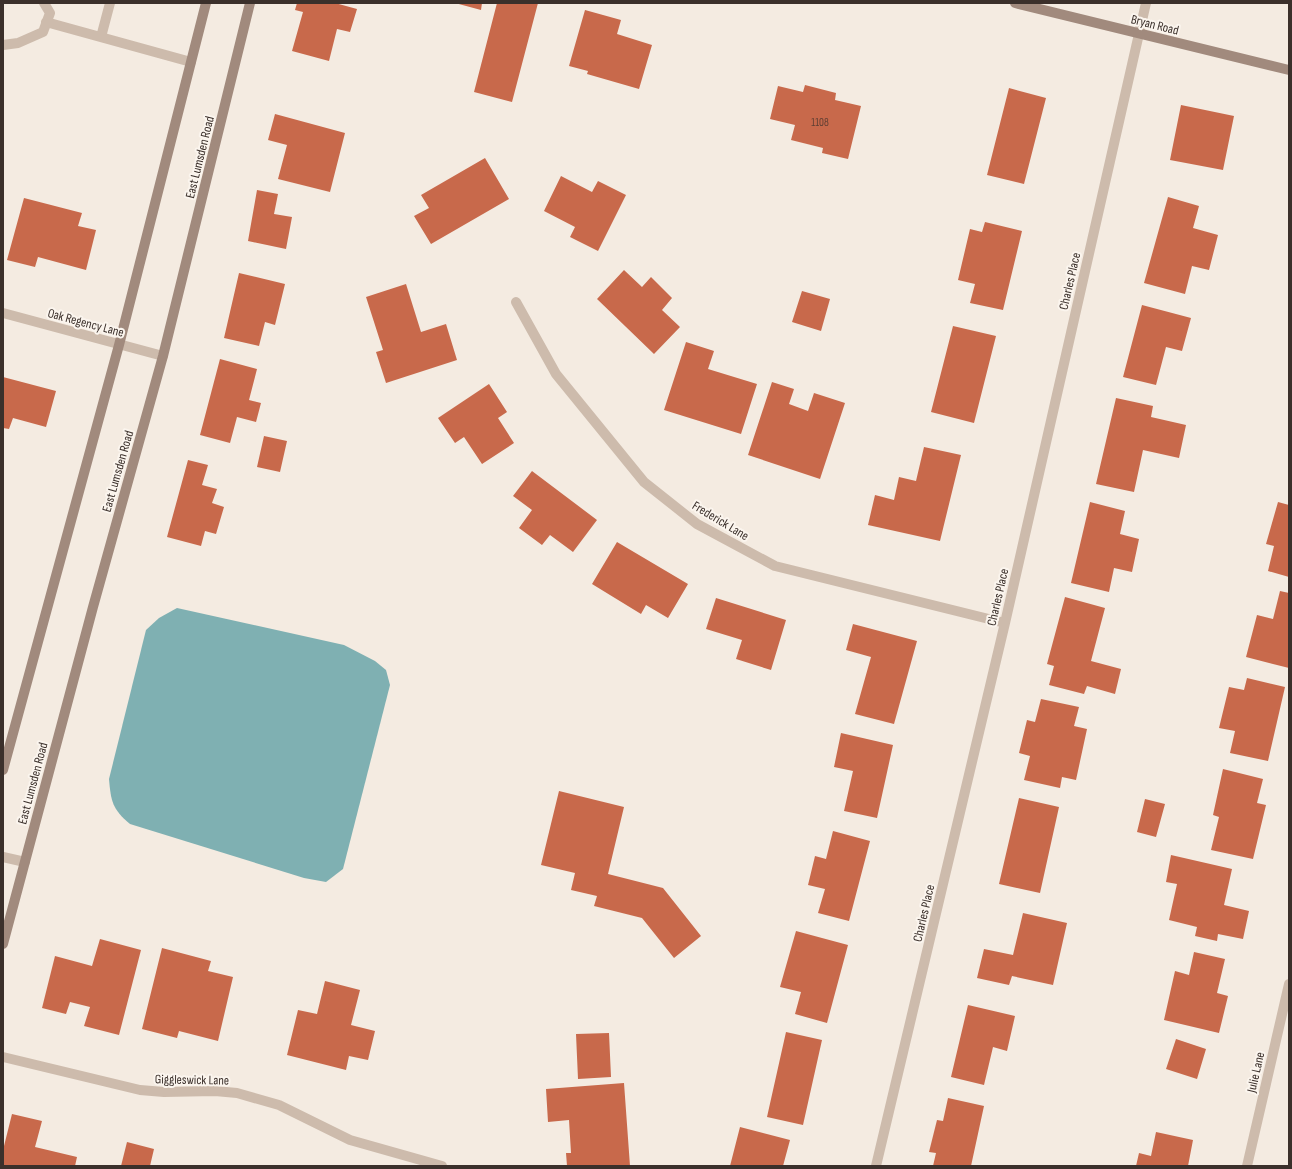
<svg xmlns="http://www.w3.org/2000/svg" width="1292" height="1169" viewBox="0 0 1292 1169" font-family="'Sofia Sans Condensed',sans-serif">
	<style>
		.water { fill: #7fb0b2 }
		.building { fill: #c8694b }
		.lines { fill: none; stroke-linecap: round; stroke-linejoin: round }
		.lane { stroke: #cdbbac; stroke-width: 10 }
		.street { stroke: #cdbbac; stroke-width: 10 }
		.secondary { stroke: #a18a7d; stroke-width: 10 }
		.labels { text-anchor: middle; stroke-width: 4; stroke-linejoin: round; paint-order: stroke }
		.number-label { font-size: 11px; fill: #5e3e33 }
		.street-label { font-size: 13px; fill: #3b302b; stroke: #fbf5ee }
	</style>
	<rect width="100%" height="100%" fill="#f4ebe1"/>
	<!-- water -->
	<path class="water" d="M177 608 344 645 375 661 386 670 390 685 343 869 326 882 304 878 130 824C112 809 111 801 109 779L146 630 159 618Z"/>
	<!-- building -->
	<path class="building" d="M297 3H335L357 9 350 32 337 29 329 61 292 51 303 12 295 10Z
		M455 3H482L481 10Z
		M497 3H538L512 102 474 92Z
		M585 10 621 20 617 34 652 45 639 89 587 74 588 71 569 66Z
		M805 85 836 93 835 100 861 106 848 159 822 153 823 148 791 140 795 125 770 119 778 86 803 92Z
		M1009 88 1046 98 1024 184 987 175Z
		M1181 105 1234 116 1223 170 1170 160Z
		M275 114 345 133 330 192 278 179 287 145 268 140Z
		M485 158 509 199 431 244 414 216 429 208 421 195Z
		M561 176 592 192 598 181 626 195 598 251 570 237 575 227 544 211Z
		M257 190 278 194 274 214 292 217 286 249 248 241Z
		M1168 197 1199 206 1193 228 1218 235 1209 270 1192 266 1185 294 1144 283Z
		M24 198 82 213 78 226 96 230 86 270 38 257 35 267 7 260Z
		M985 222 1022 231 1003 310 970 303 975 284 958 280 970 229 982 232Z
		M624 270 642 287 651 277 672 298 662 310 680 327 654 354 597 299Z
		M239 273 285 284 275 325 265 322 259 346 224 338Z
		M406 284 421 332 446 324 457 360 386 383 376 352 383 350 366 297Z
		M802 291 830 299 821 331 792 322Z
		M1142 305 1191 318 1182 351 1166 347 1156 385 1123 377Z
		M953 326 996 336 974 423 931 412Z
		M686 342 714 351 708 369 757 384 741 434 664 410Z
		M220 359 257 369 249 400 261 403 256 422 237 417 230 443 200 435Z
		M3 377 56 391 46 427 13 418 9 429 3 428Z
		M772 382 794 389 789 404 808 411 814 393 845 403 820 479 748 455Z
		M489 384 507 412 498 418 514 443 482 464 464 437 455 443 438 418Z
		M1116 398 1153 406 1151 417 1186 425 1179 458 1143 450 1134 492 1096 484Z
		M264 436 287 441 280 472 257 467Z
		M924 447 961 455 940 541 868 525 875 495 894 500 899 477 916 481Z
		M188 460 208 465 202 485 217 489 212 503 224 507 216 534 205 531 201 546 167 537Z
		M532 471 597 520 573 552 550 535 542 545 519 528 532 510 513 496Z
		M1090 502 1125 511 1120 534 1139 539 1132 572 1114 568 1109 592 1071 583Z
		M1278 502 1289 505V577L1268 571 1274 546 1266 544Z
		M617 542 688 584 668 618 646 605 641 614 592 584Z
		M1280 591 1289 593V668L1246 657 1257 615 1273 619Z
		M1065 597 1105 608 1091 661 1121 669 1115 694 1087 686 1084 694 1049 685 1054 666 1047 664Z
		M716 598 786 620 771 670 736 659 742 640 706 629Z
		M853 624 917 641 894 724 855 714 871 657 846 650Z
		M1247 678 1285 687 1268 761 1230 753 1235 731 1219 728 1229 687 1244 690Z
		M1041 699 1079 707 1074 726 1087 729 1076 780 1062 777 1060 788 1024 780 1030 756 1019 753 1027 720 1035 722Z
		M841 733 893 745 877 818 844 811 853 771 834 767Z
		M1223 769 1263 779 1257 803 1266 805 1253 859 1211 850 1219 817 1213 815Z
		M559 791 624 807 608 874 663 888 701 936 674 958 642 918 594 906 597 896 571 890 575 873 541 865Z
		M1019 798 1059 807 1040 893 999 884Z
		M1145 799 1165 804 1156 837 1137 832Z
		M833 831 870 841 849 921 818 913 825 889 808 885 815 856 826 859Z
		M1171 855 1232 869 1224 905 1249 911 1243 939 1218 934 1217 941 1195 936 1197 927 1169 920 1177 884 1166 882Z
		M1023 913 1067 923 1053 985 1012 976 1009 985 977 978 984 949 1013 955Z
		M796 931 848 945 827 1023 795 1014 801 992 780 987Z
		M100 939 141 950 119 1035 84 1026 90 1007 70 1002 66 1014 42 1008 55 956 92 966Z
		M162 948 211 961 208 971 233 977 218 1041 179 1031 177 1038 142 1029Z
		M1194 952 1225 959 1217 993 1228 996 1219 1033 1164 1020 1175 971 1189 975Z
		M325 981 360 990 351 1025 375 1031 368 1060 349 1056 346 1070 287 1055 298 1010 317 1014Z
		M968 1005 1015 1016 1007 1051 993 1047 984 1085 951 1077Z
		M786 1032 822 1040 803 1125 767 1117Z
		M609 1033 611 1077 578 1079 576 1034Z
		M1176 1039 1206 1049 1197 1079 1166 1069Z
		M624 1083 630 1166H567L566 1153H571L569 1120 548 1122 546 1089Z
		M948 1098 984 1106 971 1166H933L936 1153 929 1152 937 1120 943 1121Z
		M12 1114 42 1121 35 1147 77 1157 75 1166H3V1150Z
		M740 1127 790 1140 783 1166H730Z
		M1156 1132 1193 1140 1188 1166H1136L1139 1153 1151 1156Z
		M127 1142 154 1149 150 1166H121Z"/>
	<g class="lines">
		<!-- lane -->
		<path class="lane" d="M46 22 191 62
			M101 37 110 3
			M3 45 18 43 43 32 50 13 44 3
			M3 857 25 862"/>
		<!-- street -->
		<path class="street" d="M516 302 556 374 644 482 697 524 775 566 1005 623
			M3 313 163 356
			M3 1057 140 1090 164 1092 215 1091 237 1093 279 1105 350 1140 442 1166
			M876 1166 1005 623 1146 3
			M1247 1166 1289 984"/>
		<!-- secondary -->
		<path class="secondary" d="M1015 3 1289 70
			M3 770 119 345 206 3
			M3 944 93 607 163 356 250 3"/>
	</g>
	<g class="labels">
		<!-- number labels -->
		<g class="number-label">
			<text x="820" y="126">1108</text>
		</g>
		<!-- street labels -->
		<g class="street-label">
			<text transform="translate(1155 24) rotate(14)" y="5">Bryan Road</text>
			<text transform="translate(199 157) rotate(-76)" y="5">East Lumsden Road</text>
			<text transform="translate(1069 281) rotate(-77)" y="5">Charles Place</text>
			<text transform="translate(86 322) rotate(15)" y="5">Oak Regency Lane</text>
			<text transform="translate(117 471) rotate(-74)" y="5">East Lumsden Road</text>
			<text transform="translate(721 520) rotate(31)" y="5">Frederick Lane</text>
			<text transform="translate(997 597) rotate(-77)" y="5">Charles Place</text>
			<text transform="translate(32 783) rotate(-75)" y="5">East Lumsden Road</text>
			<text transform="translate(923 913) rotate(-77)" y="5">Charles Place</text>
			<text transform="translate(1255 1072) rotate(-77)" y="5">Julie Lane</text>
			<text transform="translate(192 1079) rotate(1)" y="5">Giggleswick Lane</text>
		</g>
	</g>
	<!-- border -->
	<rect width="1292" height="1169" fill="none" stroke="#3b302b" stroke-width="8"/>
</svg>
